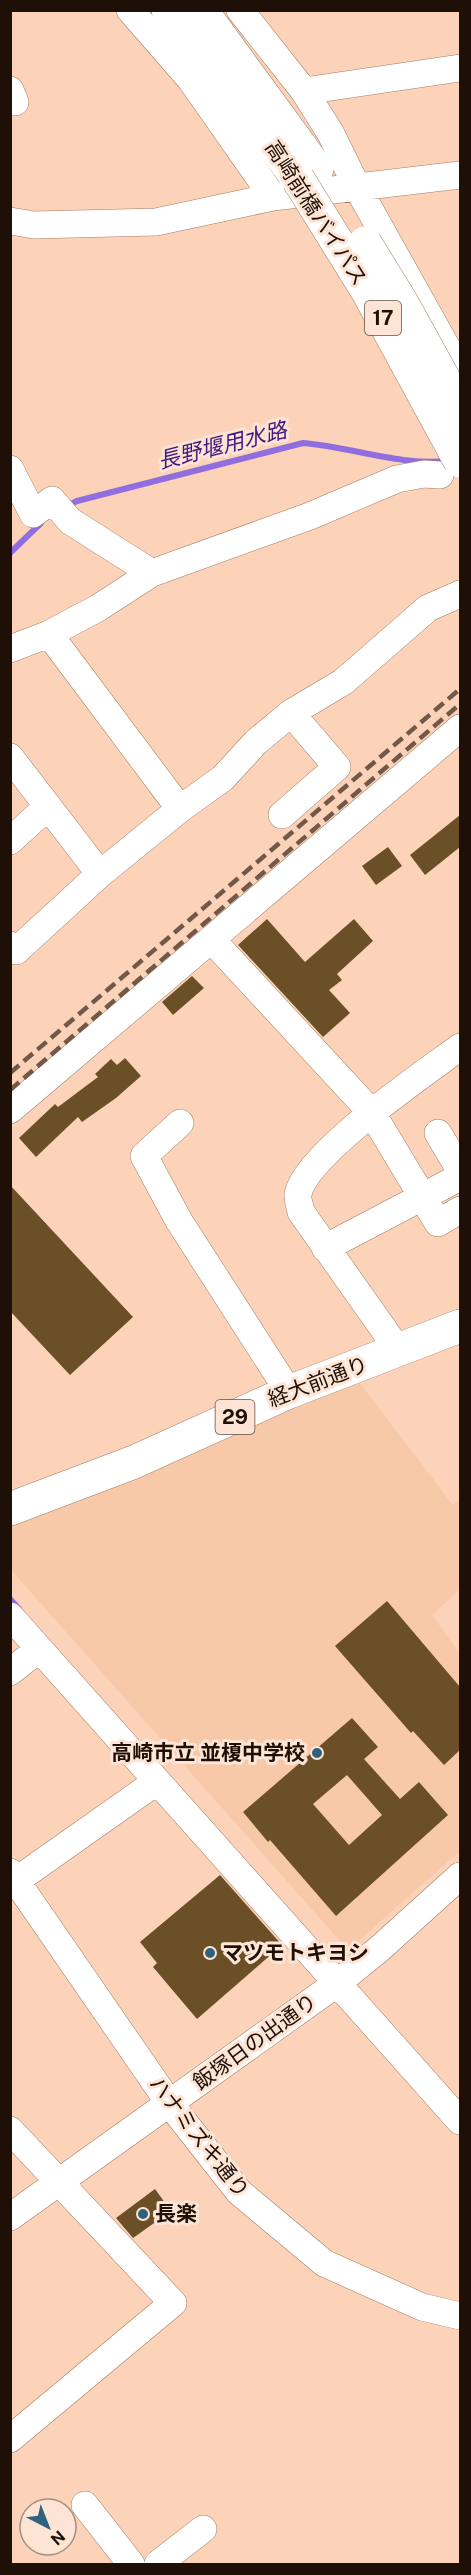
<svg xmlns="http://www.w3.org/2000/svg" width="471" height="2575" viewBox="0 0 471 2575" font-family="'Public Sans','Noto Sans JP',sans-serif">
	<style>
		.built { fill: #f8c9a9 }
		.lines { fill: none; stroke-linecap: round; stroke-linejoin: round }
		.stream { stroke: #916ee0; stroke-width: 6 }
		.building { fill: #6a4f27; fill-rule: evenodd }
		.minor-casing { stroke: #a27d64; stroke-width: 28 }
		.major-casing { stroke: #a27d64; stroke-width: 34 }
		.highway-casing { stroke: #a27d64; stroke-width: 34 }
		.minor { stroke: #fff; stroke-width: 27 }
		.major { stroke: #fff; stroke-width: 33 }
		.highway { stroke: #fff; stroke-width: 33 }
		.rail { stroke: #715949; stroke-width: 4.5; stroke-dasharray: 12 6; stroke-linecap: butt }
		.highway-bridge-casing { stroke: #a27d64; stroke-width: 34; stroke-linecap: butt }
		.highway-bridge { stroke: #fff; stroke-width: 33 }
		.poi-dot { fill: #2e627e; stroke: #fde4d4; stroke-width: 2 }
		.labels { text-anchor: middle; stroke-width: 6; stroke-linejoin: round; paint-order: stroke }
		.shield { fill: #fde4d4; stroke: #615044; stroke-width: 1.5 }
		.shield-label { font-size: 20px; font-weight: bold; fill: #1e1007 }
		.street-label { font-size: 21px; fill: #1e1007; stroke: #fde4d4 }
		.poi-label { font-size: 21px; font-weight: bold; fill: #1e1007; stroke: #fde4d4; text-anchor: start }
		.water-label { font-size: 22px; font-style: italic; fill: #43197f; stroke: #fde4d4 }
	</style>
	<rect width="100%" height="100%" fill="#fcd3b8"/>
	<!-- built -->
	<path class="built" d="M359 1382 453 1505 460 1499V1589L432 1615 460 1654V1851L348 1950 11 1570 10 1526Z"/>
	<g class="lines">
		<!-- stream -->
		<path class="stream" d="M67 506 77 501 303 443C352 447 399 466 449 461
			M10 553 41 523
			M10 1599 19 1609"/>
	</g>
	<!-- building -->
	<path class="building" d="M460 815V847L425 875 410 855Z
		M388 847 402 866 376 885 362 866Z
		M267 919 305 962 354 919 373 941 337 974 342 980 329 990 350 1013 323 1037 238 945Z
		M192 976 204 988 173 1015 162 1002Z
		M125 1058 141 1076 116 1098 82 1122 78 1117 36 1157 19 1138 55 1104 58 1107 98 1077 95 1074 111 1059 117 1065Z
		M10 1185 133 1317 70 1375 10 1311Z
		M387 1601 460 1687V1750L444 1765 413 1731 411 1733 335 1646Z
		M352 1718 378 1747 364 1759 400 1799 419 1782 448 1815 336 1916 270 1840 268 1842 243 1812ZM347 1775 382 1815 349 1845 313 1804Z
		M220 1875 282 1945 197 2019 153 1967 157 1963 140 1942Z
		M155 2189 171 2211 133 2238 116 2218Z"/>
	<g class="lines">
		<!-- minor casing -->
		<g class="minor-casing">
			<path id="minor" d="M130 10 191 80 273 197
				M240 10 304 91 331 134 356 185 460 371
				M10 90 15 102
				M304 91 460 68
				M10 221 34 225 156 222 273 197 460 175
				M10 469 33 514 52 500 70 521 152 573
				M49 634 180 809
				M10 649 49 634 98 608 152 573 310 516 397 479 424 474 440 475
				M10 757 100 874
				M282 815 337 767 291 713
				M10 841 47 807
				M211 939 372 1113 438 1223 460 1210
				M10 945 16 951 100 874 180 809 223 778 256 742 291 713 343 682 428 608 460 594
				M10 1110 460 728
				M180 1123 144 1156 179 1221 289 1392
				M438 1133 460 1170
				M325 1248 460 1177
				M399 1351 301 1212C300 1206 297 1199 298 1194 306 1154 425 1073 460 1047
				M10 1616 460 2121
				M10 1672 39 1649
				M10 1872 170 2104 239 2192 324 2263 422 2307 460 2316
				M10 1885 156 1782
				M10 2130 173 2303 10 2439
				M10 2217 336 1984 378 1950 460 1876
				M85 2505 131 2564
				M158 2564 203 2529"/>
		</g>
		<!-- major casing -->
		<g class="major-casing">
			<path id="major" d="M10 1509 134 1462 289 1392 460 1326"/>
		</g>
		<!-- highway casing -->
		<g class="highway-casing">
			<path id="highway" d="M168 10 203 52 298 179
				M201 10 317 169"/>
		</g>
		<!-- minor -->
		<use href="#minor" class="minor"/>
		<!-- major -->
		<use href="#major" class="major"/>
		<!-- highway -->
		<use href="#highway" class="highway"/>
		<!-- rail -->
		<path class="rail" d="M10 1073 460 689
			M10 1090 460 704"/>
		<!-- highway-bridge casing -->
		<g class="highway-bridge-casing">
			<path id="highway-bridge" d="M298 179 368 292 460 461
				M365 243 402 303 460 408"/>
		</g>
		<!-- highway-bridge -->
		<use href="#highway-bridge" class="highway-bridge"/>
	</g>
	<!-- markers -->
	<g class="poi-dot">
		<circle cx="317" cy="1753" r="6"/>
		<circle cx="210" cy="1953" r="6"/>
		<circle cx="143" cy="2214" r="6"/>
	</g>
	<g class="labels">
		<!-- shield labels -->
		<g class="shield">
			<rect x="365" y="301" width="36" height="34" rx="4.5"/>
			<rect x="215.5" y="1400" width="39" height="34" rx="4.5"/>
		</g>
		<g class="shield-label">
			<text x="383" y="325">17</text>
			<text x="235" y="1424">29</text>
		</g>
		<!-- street labels -->
		<g class="street-label">
			<text transform="translate(316 213) rotate(57)" y="7">高崎前橋バイパス</text>
			<text transform="translate(318 1382) rotate(-21)" y="7">経大前通り</text>
			<text transform="translate(255 2042) rotate(-36)" y="7">飯塚日の出通り</text>
			<text transform="translate(199 2137) rotate(52)" y="7">ハナミズキ通り</text>
		</g>
		<!-- poi labels -->
		<g class="poi-label">
			<text x="305" y="1760" text-anchor="end">高崎市立 並榎中学校</text>
			<text x="222" y="1960">マツモトキヨシ</text>
			<text x="155" y="2221">長楽</text>
		</g>
		<!-- water labels -->
		<g class="water-label">
			<text transform="translate(222 445) rotate(-14)" y="8">長野堰用水路</text>
		</g>
	</g>
	<!-- border -->
	<rect width="471" height="2575" fill="none" stroke="#1e1007" stroke-width="24"/>
	<!-- north arrow -->
	<g transform="translate(48 2527) rotate(138)"><circle r="28" fill="#fde4d4" stroke="#a48f82" stroke-width="1.5"/>
	<path d="M0-4.5L10 22L0 15L-10 22Z" fill="#2e627e"/>
	<text y="-9" font-size="16" font-weight="bold" text-anchor="middle" fill="#1e1007">N</text>
	</g>
</svg>
